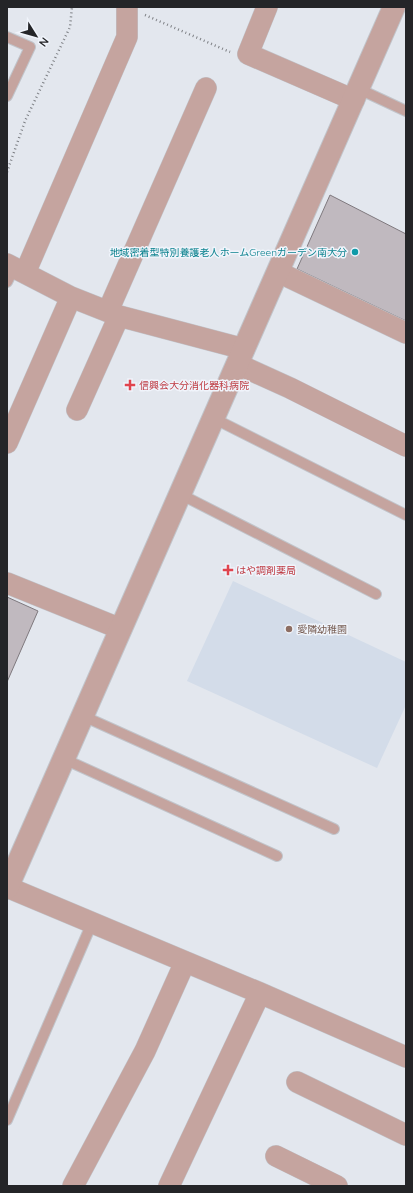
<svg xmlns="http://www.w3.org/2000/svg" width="413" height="1193" viewBox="0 0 413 1193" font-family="Quicksand,'Noto Sans JP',sans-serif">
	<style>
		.built { fill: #d3dce9 }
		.building { fill: #c0b9bf; stroke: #7f797e }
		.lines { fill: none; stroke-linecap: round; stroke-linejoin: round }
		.service-casing { stroke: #c1c4ca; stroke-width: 12 }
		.minor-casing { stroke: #c1c4ca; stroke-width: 22 }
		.tertiary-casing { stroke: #c1c4ca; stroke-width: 24 }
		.path { stroke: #7e8085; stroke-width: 2.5; stroke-dasharray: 1 3; stroke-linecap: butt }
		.service { stroke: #c5a49f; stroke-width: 10 }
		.minor { stroke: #c5a49f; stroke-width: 21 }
		.tertiary { stroke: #c5a49f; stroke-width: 22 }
		.culture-dot { fill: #0f9aa8; stroke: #f0f4fb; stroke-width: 1.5 }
		.health-dot { fill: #e0444e; stroke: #f0f4fb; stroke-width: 1.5 }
		.education-dot { fill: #8d6e63; stroke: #f0f4fb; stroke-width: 1.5 }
		.labels { text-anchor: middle; stroke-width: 3; stroke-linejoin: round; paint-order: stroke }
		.culture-label { font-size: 10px; fill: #0d838f; stroke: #f0f4fb; text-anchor: end }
		.health-label { font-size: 10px; fill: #be3a42; stroke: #f0f4fb; text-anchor: start }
		.education-label { font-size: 10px; fill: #785e54; stroke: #f0f4fb; text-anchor: start }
	</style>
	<rect width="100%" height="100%" fill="#e3e7ee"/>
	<!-- built -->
	<path class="built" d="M233 581 406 662V705L377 768 187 681Z"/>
	<!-- building -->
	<path class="building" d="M330 195 406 234V321L297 269Z
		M7 597 38 611 7 682Z"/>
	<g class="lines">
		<!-- service casing -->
		<g class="service-casing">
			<path id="service" d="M7 37 30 47 7 96
				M359 89 406 111
				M7 282 14 268
				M213 418 406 515
				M180 494 376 594
				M83 716 334 829
				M64 759 277 856
				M7 1120 92 923"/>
		</g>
		<!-- minor casing -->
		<g class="minor-casing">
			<path id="minor" d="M267 7 248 54 354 100
				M7 264 71 297 119 316 244 349
				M278 272 406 333
				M25 273 127 37V7
				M108 311 206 88
				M237 364 290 388 406 446
				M77 410 119 316
				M7 443 71 297
				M7 583 121 629
				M7 887 260 993 406 1057
				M297 1082 406 1135
				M276 1156 337 1186
				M73 1186 145 1051 185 962
				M169 1186 260 993"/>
		</g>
		<!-- tertiary casing -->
		<g class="tertiary-casing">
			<path id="tertiary" d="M7 888 394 7"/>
		</g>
		<!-- path -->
		<path class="path" d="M145 15 230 52
			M7 172 25 121 70 27 72 7"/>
		<!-- service -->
		<use href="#service" class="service"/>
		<!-- minor -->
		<use href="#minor" class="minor"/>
		<!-- tertiary -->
		<use href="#tertiary" class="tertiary"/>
	</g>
	<!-- markers -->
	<circle class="culture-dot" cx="355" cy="252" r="4"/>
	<g class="health-dot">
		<path d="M128 379h4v4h4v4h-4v4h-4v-4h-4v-4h4z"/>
		<path d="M226 564h4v4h4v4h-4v4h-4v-4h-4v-4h4z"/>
	</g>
	<circle class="education-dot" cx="289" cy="629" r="4"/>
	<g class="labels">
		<!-- culture labels -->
		<g class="culture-label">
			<text x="347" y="256">地域密着型特別養護老人ホームGreenガーデン南大分</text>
		</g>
		<!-- health labels -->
		<g class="health-label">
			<text x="139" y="389">信興会大分消化器科病院</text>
			<text x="236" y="574">はや調剤薬局</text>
		</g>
		<!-- education labels -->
		<g class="education-label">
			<text x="297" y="633">愛隣幼稚園</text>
		</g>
	</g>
	<!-- border -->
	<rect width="413" height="1193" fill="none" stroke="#242528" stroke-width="16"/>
	<!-- north arrow -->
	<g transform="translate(36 36) rotate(127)" stroke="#f0f4fb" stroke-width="3" paint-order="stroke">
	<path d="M0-3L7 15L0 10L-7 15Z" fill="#242528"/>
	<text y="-6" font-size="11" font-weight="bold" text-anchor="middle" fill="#242528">N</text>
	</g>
</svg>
